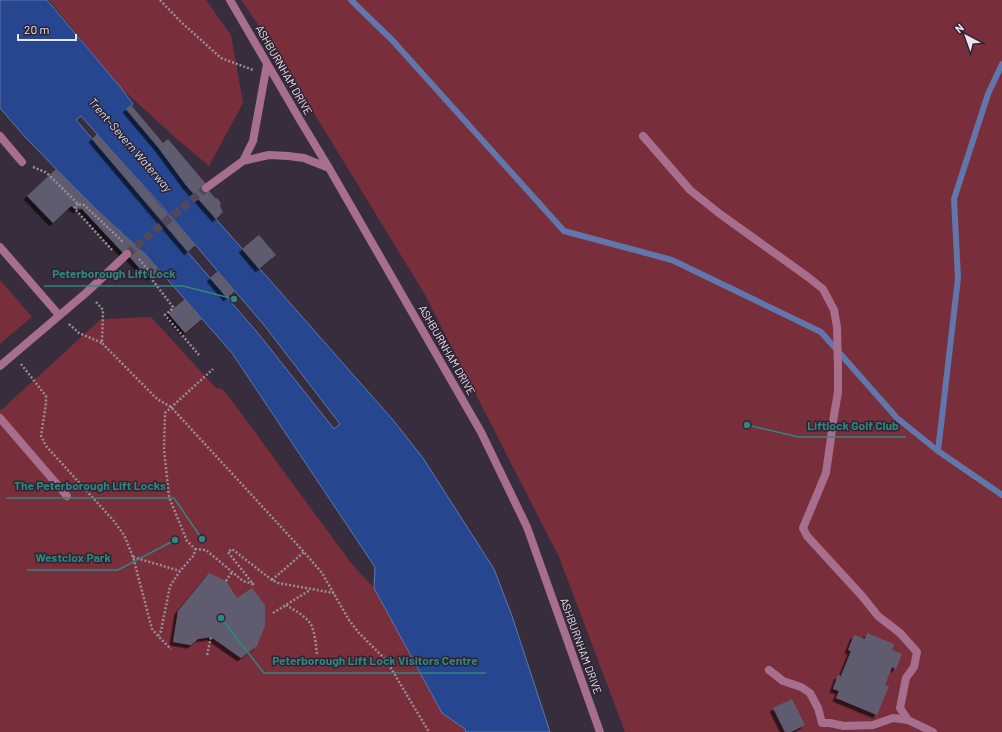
<svg xmlns="http://www.w3.org/2000/svg" width="1002" height="732" viewBox="0 0 1002 732" font-family="Barlow,sans-serif">
	<style>
		.green { fill: #792e3b }
		.water { fill: #26478f; stroke: #6176ab; fill-rule: evenodd }
		.lines { fill: none; stroke-linecap: round; stroke-linejoin: round }
		.stream { stroke: #6176ab; stroke-width: 6 }
		.building { fill: #5f5c6f; filter: url(#shadow) }
		.tertiary-tunnel { stroke: #534857; stroke-width: 8; stroke-dasharray: 8 4; stroke-linecap: butt }
		.path { stroke: #978e9a; stroke-width: 2.5; stroke-dasharray: 2 2; stroke-linecap: butt }
		.service { stroke: #a76e8e; stroke-width: 8 }
		.minor { stroke: #a76e8e; stroke-width: 8 }
		.tertiary { stroke: #a76e8e; stroke-width: 8 }
		.labels { text-anchor: middle; stroke-width: 3; stroke-linejoin: round; paint-order: stroke }
		.street-label { font-size: 11px; fill: #ebe4ed; stroke: #2e2332 }
		.water-label { font-size: 12px; font-style: italic; fill: #d2ddf2; stroke: #2e2332 }
		.leader { fill: none; stroke: #308681; stroke-width: 1.5 }
		.callout-dot { fill: #308681; stroke: #2e2332; stroke-width: 1.5 }
		.callout-label { font-size: 12px; text-anchor: middle; font-weight: bold; fill: #308681; stroke: #2e2332; stroke-width: 3; stroke-linejoin: round; paint-order: stroke }
	</style>
	<defs>
		<filter id="shadow"><feDropShadow dx="-3.5" dy="3.5" stdDeviation="0" flood-color="#0009"/></filter>
	</defs>
	<rect width="100%" height="100%" fill="#382d3c"/>
	<!-- green -->
	<path class="green" d="M49 0H206L231 35 243 103 209 166 178 140 121 88Z
		M241 0H1002V732H625L559 557 424 293 273 46Z
		M0 280 32 317 0 344Z
		M151 317 216 388 222 389 227 394 351 563 374 588 442 713 465 729 466 732H0V411L101 319Z"/>
	<!-- water -->
	<path class="water" d="M0 0H47L121 88 133 104 126 110 158 147 186 185 393 420 423 458 494 569 512 616 550 732H466L465 729 442 713 374 588 375 567 232 353 146 255 98 211 67 180 26 138 0 108ZM81 116 119 159 161 205 264 325 340 424 334 429 257 332 153 212 114 164 76 120Z"/>
	<g class="lines">
		<!-- stream -->
		<path class="stream" d="M351 0 393 41 564 231 672 260 821 332 897 418 938 451 1002 495
			M938 451 958 278 954 199 988 94 1002 64"/>
	</g>
	<!-- building -->
	<path class="building" d="M131 105 163 143 168 139 206 184 204 185 216 199 217 198 221 203 220 205 221 207H220L223 212 216 219 186 185 158 147 126 109Z
		M97 134 195 245 188 252 92 139Z
		M56 169 98 211 146 255 158 268 156 270 158 271 152 277 151 276 149 277 147 275 145 276 141 271H142L126 253 124 254 81 208 80 210 79 208 77 210 71 206 53 223 27 196Z
		M259 235 276 255 259 269 242 249Z
		M218 271 235 291 227 298 210 278Z
		M185 299 202 319 185 333 168 313Z
		M209 573 226 581 237 598 252 588 265 605V626L257 646 241 658 211 637 198 639 191 645 173 642 178 611Z
		M867 633 894 644 892 650 902 654 896 669 892 667 885 685 889 686 877 715 836 698 839 691 833 689 838 675 841 676 851 651 848 650 854 635 865 639Z
		M792 699 805 725 791 732H785L773 708Z"/>
	<g class="lines">
		<!-- tertiary-tunnel -->
		<path class="tertiary-tunnel" d="M127 254 206 188"/>
		<!-- path -->
		<path class="path" d="M160 0 181 22 221 58 253 70
			M33 167 45 172 49 175 78 204 84 205 123 242
			M78 204 75 206V209L112 250
			M139 259 153 276
			M150 277 173 307 172 309 165 315 199 355
			M96 302 103 310 102 343 157 399 171 407 304 552 322 573 349 620 359 633 386 660 429 732
			M69 324 79 333 102 343
			M21 364 46 396V403L41 436 46 446 113 520 124 535 133 557 152 629 158 636 171 649
			M195 549 206 550 243 581 253 584 228 552 232 549 272 580 278 583 334 593
			M133 557 180 571
			M272 580 304 552
			M226 581 232 572
			M286 605C294 610 304 615 310 623 315 630 316 646 317 655
			M273 613 310 590
			M158 636 161 631 170 586 180 571 194 555 195 549 187 541 169 497 164 449 165 413 213 369
			M207 655 211 637"/>
		<!-- service -->
		<path class="service" d="M0 136 22 162
			M643 136 690 190 720 214 808 277 823 289 834 310 837 327 838 368V392L832 427 831 438 826 473 803 528 807 536 862 596 878 616 900 633 917 652 914 667 906 678 900 708 908 720
			M0 247 59 315
			M769 670 783 681 801 687 810 693 818 708 822 723H830L844 726 873 725 893 718 908 720 933 732"/>
		<!-- minor -->
		<path class="minor" d="M0 418 67 496"/>
		<!-- tertiary -->
		<path class="tertiary" d="M230 0 300 120 329 168 481 432 527 527 600 732
			M243 161 253 141 267 64
			M206 188 243 161 269 155 288 156 304 158 329 168
			M0 366 87 292 127 254"/>
	</g>
	<g class="labels">
		<!-- street labels -->
		<g class="street-label">
			<text transform="translate(284 70) rotate(60)" y="4">ASHBURNHAM DRIVE</text>
			<text transform="translate(447 350) rotate(60)" y="4">ASHBURNHAM DRIVE</text>
			<text transform="translate(581 646) rotate(70)" y="4">ASHBURNHAM DRIVE</text>
		</g>
		<!-- water labels -->
		<g class="water-label">
			<text transform="translate(130 145) rotate(49)" y="4">Trent–Severn Waterway</text>
		</g>
	</g>
	<!-- callouts -->
	<path class="leader" d="M234 299L183 286H44M747 425L799 437H906M202 539L174 498H6M175 540L118 570H27M221 618L264 673H486"/>
	<g class="callout-dot">
		<circle cx="234" cy="299" r="4"/>
		<circle cx="747" cy="425" r="4"/>
		<circle cx="202" cy="539" r="4"/>
		<circle cx="175" cy="540" r="4"/>
		<circle cx="221" cy="618" r="4"/>
	</g>
	<g class="callout-label">
		<text x="114" y="278">Peterborough Lift Lock</text>
		<text x="853" y="430">Liftlock Golf Club</text>
		<text x="90" y="490">The Peterborough Lift Locks</text>
		<text x="73" y="562">Westclox Park</text>
		<text x="375" y="665">Peterborough Lift Lock Visitors Centre</text>
	</g>
	<!-- north arrow -->
	<g transform="translate(966 36) rotate(319)" stroke="#2e2332" stroke-width="3" paint-order="stroke">
	<path d="M0-3L7 15L0 10L-7 15Z" fill="#ebe4ed"/>
	<text y="-6" font-size="11" font-weight="bold" text-anchor="middle" fill="#ebe4ed">N</text>
	</g>
	<!-- scale -->
	<path d="M18 34v6h58v-6" fill="none" stroke="#ebe4ed" stroke-width="2"/>
	<text x="24" y="34" font-size="12" fill="#ebe4ed" stroke="#2e2332" stroke-width="3" paint-order="stroke">20 m</text>
</svg>
